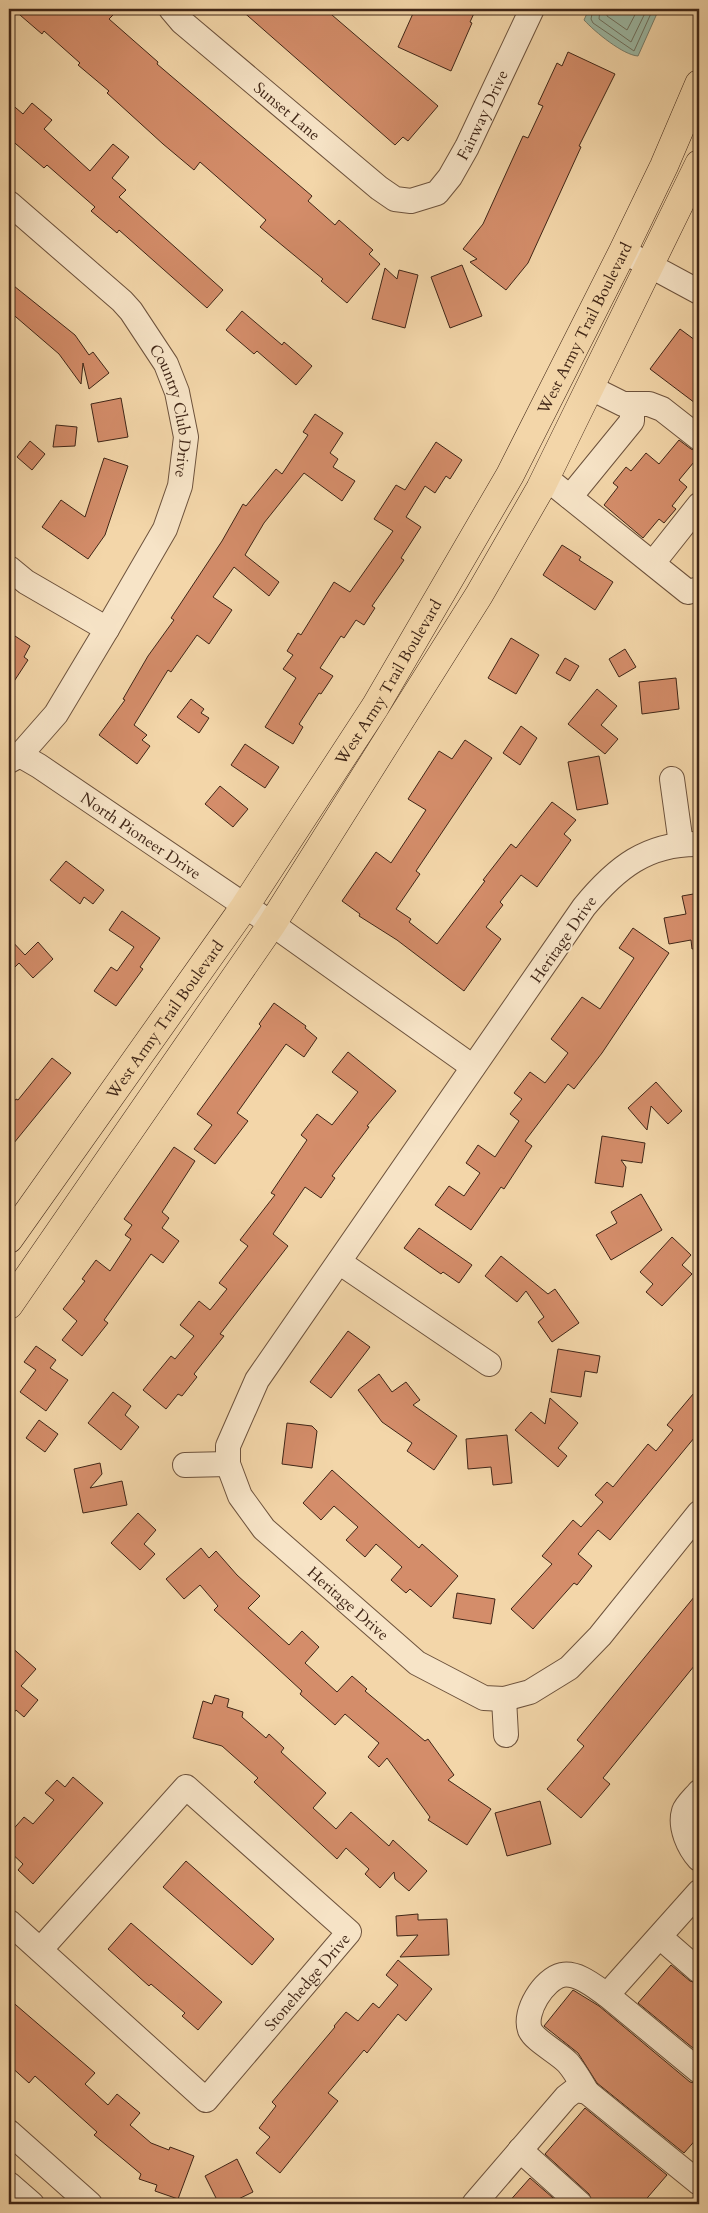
<svg xmlns="http://www.w3.org/2000/svg" width="708" height="2213" viewBox="0 0 708 2213" font-family="Cardo,serif">
	<style>
		.water { fill: #9cb9a5; stroke: #777e6c }
		.lines { fill: none; stroke-linecap: round; stroke-linejoin: round }
		.shore { stroke: #6e705e; stroke-width: 1 }
		.building { fill: #d48d6a; stroke: #402617 }
		.minor-casing { stroke: #6d523c; stroke-width: 26 }
		.major-casing { stroke: #402617; stroke-width: 29 }
		.minor { stroke: #f7e4c7; stroke-width: 24 }
		.major { stroke: #f3d6a9; stroke-width: 28 }
		.labels { text-anchor: middle; stroke-width: 4; stroke-linejoin: round; paint-order: stroke }
		.street-label { font-size: 16px; fill: #402617; stroke: #f7e4c7 }
	</style>
	<rect width="100%" height="100%" fill="#f3d6a9"/>
	<filter id="stains"><feTurbulence type="fractalNoise" baseFrequency=".004" numOctaves="4"/><feColorMatrix values="0 0 0 0 .2 0 0 0 0 .09 0 0 0 0 .02 0 0 0 .5 -.17"/></filter>
	<radialGradient id="worn" r=".72"><stop offset=".6" stop-color="#630" stop-opacity="0"/><stop offset="1" stop-color="#630" stop-opacity=".3"/></radialGradient>
	<!-- water -->
	<path class="water" d="M589 9H659L638 56C623 55 595 32 584 20Z"/>
	<g class="lines">
		<!-- shore -->
		<path class="shore" d="M593 9 591 19 593 23 634 51 653 9
			M600 9 599 19 631 42 647 9
			M607 9V16L627 30 638 9"/>
	</g>
	<!-- building -->
	<path class="building" d="M13 9H106L113 15 109 19 158 62 157 64 312 196 308 201 335 225 339 220 373 250 369 254 380 264 347 303 321 281 323 279 260 227 266 220 200 162 194 170 163 144 107 93 109 91 78 65 80 63 44 31 42 34Z
		M240 9H325L438 106 408 141 403 137 395 145Z
		M415 9H476L470 22 472 23 451 71 398 47Z
		M568 52 615 74 579 146 581 147 528 263 506 290 470 262 477 259 463 249 483 224 523 136 528 138 543 106 538 104 557 63 562 66Z
		M9 102 23 114 32 103 52 120 44 129 90 171 113 144 129 157 112 178 126 190 119 197 223 290 207 308 119 230 117 233 91 211 95 207 47 165 44 168 9 138Z
		M462 265 482 316 450 328 431 277Z
		M385 268 397 279 399 270 418 275 405 328 372 319Z
		M9 282 75 335 89 355 93 352 109 373 89 389 83 363 81 384 59 354 9 311Z
		M242 311 282 345 284 342 312 366 296 385 257 351 254 354 226 330Z
		M680 329 699 343V406L650 369Z
		M121 398 128 437 98 442 91 404Z
		M315 414 343 433 330 453 338 459 333 467 355 481 342 501 304 473 264 523 245 555 279 582 269 596 234 567 213 597 232 610 209 644 197 635 171 672 168 670 134 725 147 735 142 740 150 746 137 764 99 735 125 700 123 699 148 656 174 620 171 618 222 541 243 504 246 506 276 469 282 474 308 435 303 432Z
		M56 425 77 427 75 446 53 447Z
		M679 440 691 449 699 451V456L679 480 687 487 672 506 676 509 664 523 659 519 643 538 604 505 618 487 613 483 626 467 631 471 646 453 659 464Z
		M30 441 45 454 32 470 17 457Z
		M436 442 462 460 450 479 446 476 435 493 425 486 406 517 421 527 401 558 404 560 372 606 375 608 364 625 356 620 344 638 341 636 320 668 333 676 321 694 319 693 299 724 303 727 293 744 265 727 296 678 283 669 293 655 287 651 298 633 301 635 334 582 350 592 393 531 374 519 396 485 405 490Z
		M104 458 128 466 105 535 88 559 42 527 61 500 85 517Z
		M562 545 581 557 579 560 613 582 595 610 543 575Z
		M9 632 30 646 24 657 28 660 9 689Z
		M511 638 539 655 516 694 488 678Z
		M625 649 636 667 619 677 609 659Z
		M565 658 579 666 570 681 556 673Z
		M676 678 679 709 642 714 639 682Z
		M597 689 617 706 601 725 618 739 605 754 568 724Z
		M191 699 204 709 201 713 209 718 199 733 177 717Z
		M521 726 537 738 520 765 503 753Z
		M465 740 492 758 416 871 420 874 396 909 411 919 409 922 437 944 485 881 483 880 511 844 516 848 552 802 576 820 564 834 571 840 537 887 521 875 500 902 503 905 486 927 501 939 464 991 397 940 359 916 360 914 342 901 376 852 391 863 426 810 408 799 439 751 452 759Z
		M245 744 279 767 265 788 231 765Z
		M599 756 608 804 577 810 568 762Z
		M220 786 248 809 233 827 205 804Z
		M66 861 104 890 93 904 84 897 80 904 50 880Z
		M699 893V948L692 949 691 940 669 944 664 918 686 914 682 896Z
		M122 911 160 938 140 967 143 969 116 1006 94 991 111 967 117 971 134 947 109 930Z
		M633 928 669 953 602 1053 574 1089 568 1084 525 1141 532 1146 504 1189 501 1187 471 1230 435 1205 449 1186 464 1196 480 1173 466 1163 478 1145 495 1157 519 1121 510 1114 522 1099 514 1093 530 1072 545 1083 568 1053 551 1039 582 997 600 1009 634 958 619 948Z
		M9 938 25 955 38 942 53 959 33 978 19 963 9 973Z
		M274 1003 306 1026 305 1028 317 1038 304 1057 286 1044 237 1113 248 1121 215 1164 194 1149 212 1125 197 1114 261 1026 259 1024Z
		M348 1052 396 1091 367 1126 369 1127 332 1176 335 1178 321 1198 305 1187 273 1234 288 1246 220 1334 224 1336 194 1374 197 1377 182 1396 178 1394 166 1409 143 1390 171 1356 175 1359 194 1336 180 1325 199 1301 210 1310 227 1289 219 1283 248 1246 240 1240 275 1195 271 1193 307 1140 301 1135 317 1114 332 1125 358 1092 332 1072Z
		M52 1058 71 1073 9 1149V1108L16 1099 18 1100Z
		M656 1082 682 1111 668 1124 651 1106 647 1130 628 1108Z
		M602 1136 645 1143 642 1163 621 1160 626 1167 623 1187 595 1183Z
		M174 1147 195 1161 162 1212 169 1218 162 1228 179 1241 163 1263 151 1254 104 1320 108 1323 82 1356 62 1340 77 1321 63 1309 85 1281 82 1279 96 1260 110 1271 131 1239 125 1235 132 1225 124 1219Z
		M641 1194 662 1230 611 1260 596 1235 617 1223 611 1212Z
		M419 1228 472 1265 459 1283 443 1272 441 1274 404 1248Z
		M672 1237 691 1255 682 1265 692 1274 662 1306 646 1292 653 1284 640 1272Z
		M501 1256 548 1294 555 1289 579 1323 552 1342 538 1322 544 1317 526 1291 517 1302 485 1276Z
		M348 1331 370 1347 331 1398 310 1382Z
		M36 1346 56 1360 50 1368 68 1380 46 1411 20 1392 36 1370 24 1362Z
		M558 1349 600 1356 597 1373 585 1371 581 1397 551 1392Z
		M379 1374 392 1392 406 1382 420 1400 413 1405 457 1436 434 1470 407 1451 412 1443 382 1422 358 1390Z
		M699 1387V1432L610 1540 598 1530 578 1554 592 1566 577 1585 574 1583 533 1629 511 1609 552 1564 542 1556 573 1520 581 1527 603 1502 595 1495 607 1482 613 1487 648 1444 656 1451 673 1430 667 1425Z
		M113 1392 131 1406 125 1415 139 1427 121 1450 88 1423Z
		M550 1398 578 1423 558 1448 567 1456 558 1467 515 1430 531 1412 545 1424Z
		M39 1420 58 1434 45 1452 26 1438Z
		M287 1423 312 1426 317 1431 312 1468 282 1464Z
		M507 1435 512 1483 493 1485 491 1467 468 1469 466 1439Z
		M100 1463 102 1474 90 1488 122 1481 127 1505 83 1513 74 1469Z
		M332 1470 419 1548 422 1544 458 1576 431 1607 410 1589 406 1593 391 1580 402 1567 376 1544 365 1557 346 1540 358 1527 334 1506 321 1520 303 1503Z
		M138 1513 156 1530 144 1544 155 1554 140 1570 111 1543Z
		M201 1548 209 1558 216 1551 237 1575 260 1596 248 1608 289 1645 302 1631 319 1647 305 1663 337 1692 352 1676 367 1689 365 1691 425 1741 428 1739 454 1775 448 1780 491 1809 467 1845 428 1820 430 1817 387 1758 379 1767 368 1757 379 1743 345 1714 335 1725 300 1694 302 1691 214 1610 218 1606 200 1585 184 1599 166 1579Z
		M699 1591V1660L603 1778 610 1784 581 1818 547 1789 584 1746 577 1740Z
		M457 1593 495 1599 491 1624 453 1618Z
		M9 1645 36 1669 21 1686 38 1700 24 1717 16 1710 9 1719Z
		M215 1695 229 1699 227 1707 243 1712 242 1717 266 1738 269 1734 284 1748 281 1752 326 1793 313 1808 336 1829 351 1812 389 1846 393 1840 427 1871 409 1891 395 1879 394 1872 380 1888 365 1874 369 1869 346 1848 337 1859 254 1782 258 1778 222 1746 193 1738 203 1701 212 1704Z
		M73 1777 103 1803 33 1884 18 1870 23 1864 9 1851V1834L24 1817 33 1824 54 1800 45 1793 57 1780 65 1787Z
		M540 1801 551 1844 507 1856 495 1813Z
		M186 1861 274 1939 252 1965 163 1887Z
		M418 1914V1920L447 1919 449 1955 400 1957 418 1935 397 1936 396 1916Z
		M131 1923 222 2002 198 2030 182 2016 185 2013 151 1984 149 1986 108 1949Z
		M398 1960 432 1989 406 2021 398 2014 367 2053 364 2050 328 2093 338 2101 280 2173 256 2153 270 2137 259 2128 276 2106 272 2102 335 2027 334 2026 346 2012 358 2021 373 2003 379 2008 398 1985 386 1975Z
		M671 1965 690 1981 699 1984V2053L638 2003Z
		M573 1990 599 2006 690 2082 699 2084V2136L684 2153 597 2083 578 2053 544 2026Z
		M9 1999 95 2073 85 2084 108 2105 117 2094 140 2113 130 2125 151 2143 169 2150 170 2147 194 2156 178 2199 155 2191 157 2185 139 2179 141 2174 94 2135 97 2132 35 2076 29 2083 9 2065Z
		M585 2108 667 2175 642 2204H593L589 2194 545 2154Z
		M237 2159 253 2192 228 2204H219L205 2176Z
		M530 2178 560 2204H507Z"/>
	<g class="lines">
		<!-- minor casing -->
		<g class="minor-casing">
			<g id="minor">
				<path id="s1" d="M171 9 182 22 379 188 395 199 411 201 437 193 450 177 467 147 532 9"/>
				<path id="s2" d="M9 203 122 301 131 311 166 364 177 392 186 437 180 486 165 529 107 629 56 714 20 755"/>
				<path d="M623 251 699 292"/>
				<path d="M591 388 623 404H649L662 409 699 438"/>
				<path d="M546 478 688 592 699 589"/>
				<path d="M570 497 632 421V404"/>
				<path d="M653 563 699 505"/>
				<path d="M9 568 26 582 107 629"/>
				<path id="s3" d="M9 761 20 755 39 766 272 924 473 1067"/>
				<path d="M672 779 681 844"/>
				<path id="s4" d="M699 844C647 843 616 868 584 907L257 1380 228 1446V1464L240 1496 264 1529 417 1663 484 1698 504 1699 530 1692 569 1668 600 1636 699 1513"/>
				<path d="M339 1262 489 1364"/>
				<path d="M185 1465 228 1464"/>
				<path d="M504 1699 506 1735"/>
				<path d="M699 1792C695 1797 686 1805 684 1811 679 1827 689 1848 699 1859"/>
				<path id="s5" d="M9 1922 206 2100 349 1932 186 1787 40 1950"/>
				<path d="M660 1937 699 1971"/>
				<path d="M607 1995 699 2071"/>
				<path d="M587 2092C581 2082 575 2071 568 2063 559 2053 535 2041 530 2030 523 2012 544 1979 562 1975 578 1972 595 1987 607 1995L699 1892"/>
				<path d="M9 2132 90 2204"/>
				<path d="M520 2150 580 2204"/>
				<path d="M9 2184 32 2204"/>
				<path d="M474 2204 566 2097 575 2090 587 2092 699 2183"/>
			</g>
		</g>
		<!-- major casing -->
		<g class="major-casing">
			<g id="major">
				<path id="s6" d="M9 1239 245 906 375 707 510 475 623 251 664 166 699 84"/>
				<path d="M9 1305 272 924 479 595 540 489 699 164"/>
			</g>
		</g>
		<!-- minor -->
		<use href="#minor" class="minor"/>
		<!-- major -->
		<use href="#major" class="major"/>
	</g>
	<g class="labels">
		<!-- street labels -->
		<g class="street-label">
			<text dy="6" stroke="none"><textPath href="#s1" startOffset="155">Sunset Lane</textPath></text>
			<text dy="6" stroke="none"><textPath href="#s1" startOffset="428">Fairway Drive</textPath></text>
			<text dy="6" stroke="none"><textPath href="#s6" startOffset="1079">West Army Trail Boulevard</textPath></text>
			<text dy="6" stroke="none"><textPath href="#s2" startOffset="274">Country Club Drive</textPath></text>
			<text dy="6" stroke="none"><textPath href="#s6" startOffset="674">West Army Trail Boulevard</textPath></text>
			<text dy="6" stroke="none"><textPath href="#s3" startOffset="158">North Pioneer Drive</textPath></text>
			<text transform="translate(563 939) rotate(-55)" y="6">Heritage Drive</text>
			<text dy="6" stroke="none"><textPath href="#s6" startOffset="269">West Army Trail Boulevard</textPath></text>
			<text dy="6" stroke="none"><textPath href="#s4" startOffset="989">Heritage Drive</textPath></text>
			<text dy="6" stroke="none"><textPath href="#s5" startOffset="421">Stonehedge Drive</textPath></text>
		</g>
	</g>
	<!-- margin -->
	<rect width="708" height="2213" fill="none" stroke="#f3d6a9" stroke-width="30"/>
	<rect x="10" y="10" width="688" height="2193" fill="none" stroke="#402617" stroke-width="2.5"/>
	<rect x="15" y="15" width="678" height="2183" fill="none" stroke="#402617"/>
	<rect width="100%" height="100%" filter="url(#stains)"/>
	<rect width="100%" height="100%" fill="url(#worn)"/>
</svg>
